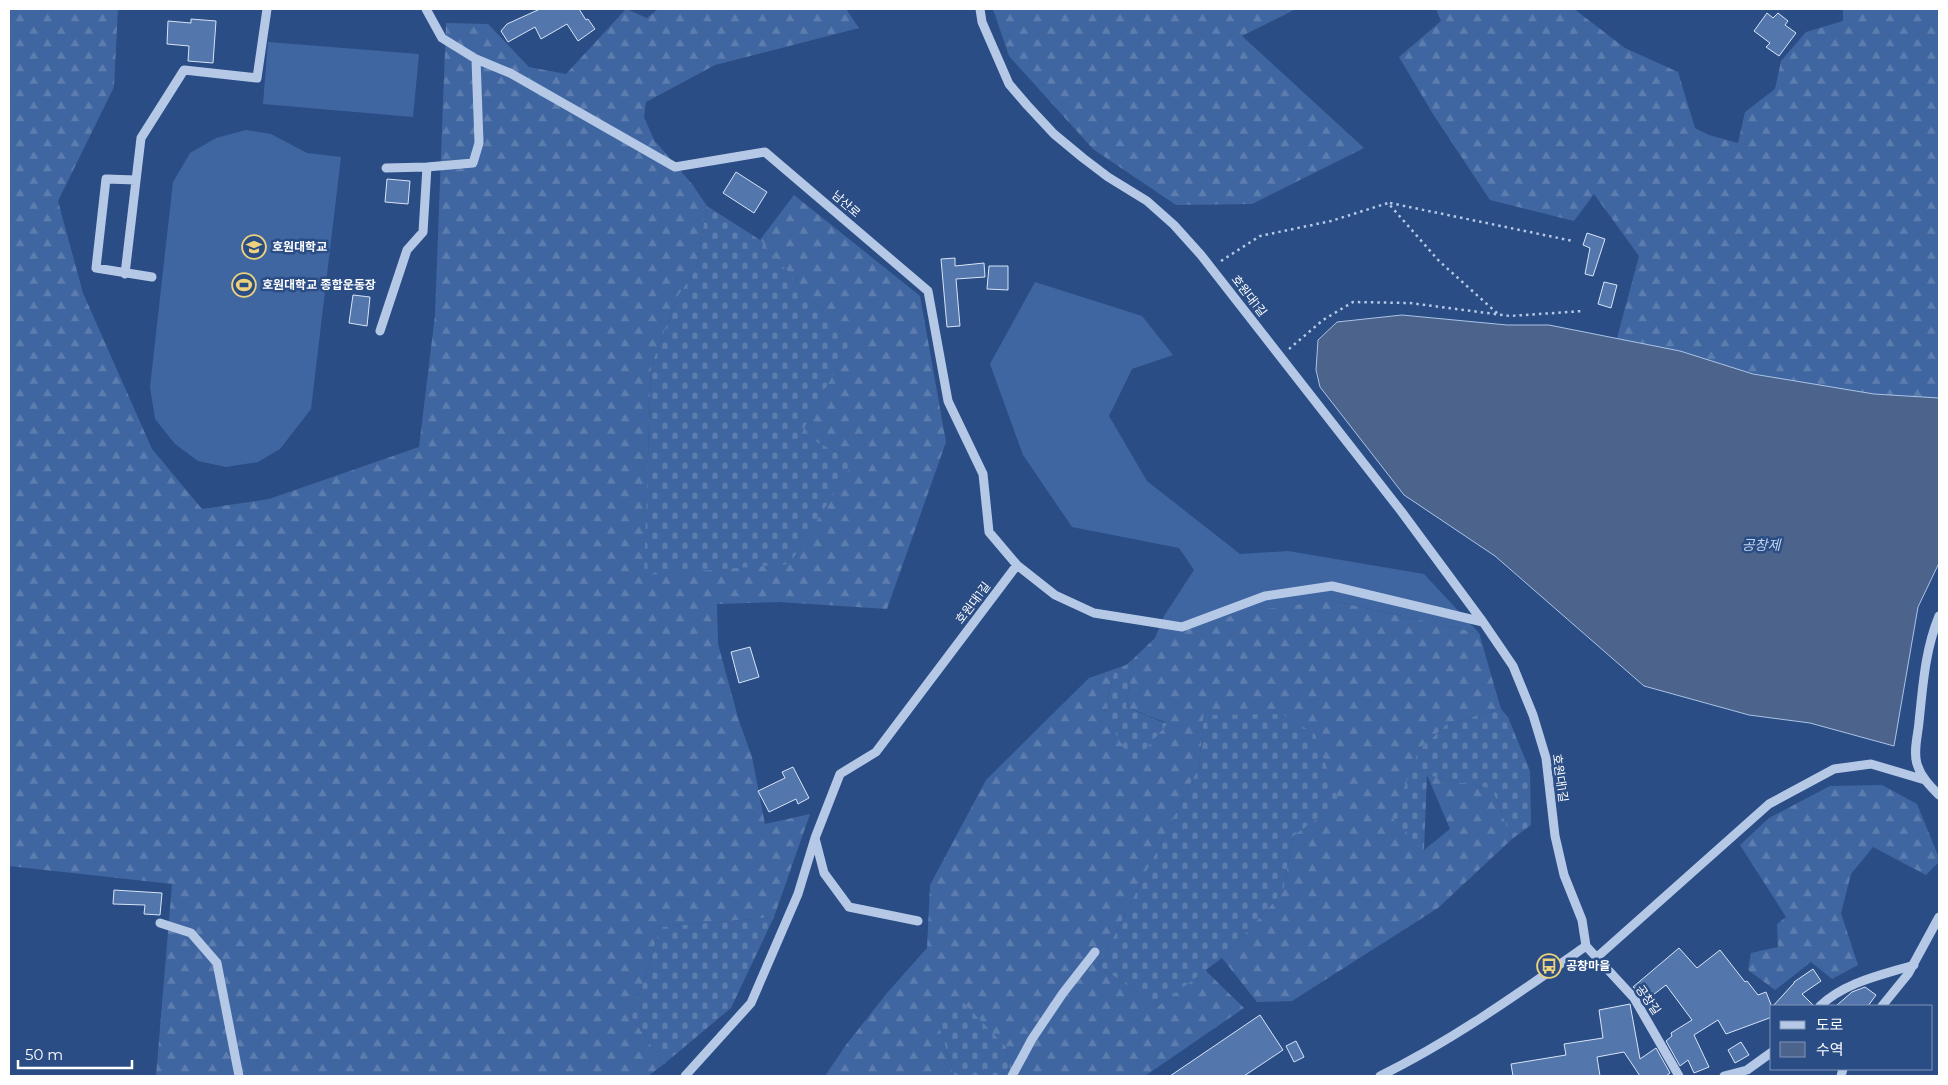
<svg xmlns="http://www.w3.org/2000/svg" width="1948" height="1085" viewBox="0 0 1948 1085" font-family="Montserrat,'Noto Sans KR',sans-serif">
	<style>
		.grass { fill: #4066a1 }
		.forest { fill: url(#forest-firs) }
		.cemetery { fill: url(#cemetery-stones) }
		.water { fill: #4c648c; stroke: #aac3e7 }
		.building { fill: #5377ac; stroke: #d8e4f6 }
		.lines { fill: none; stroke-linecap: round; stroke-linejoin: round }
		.path { stroke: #b5c9e7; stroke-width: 2.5; stroke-dasharray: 2.5 4; stroke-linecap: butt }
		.minor { stroke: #b5c9e7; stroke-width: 9 }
		.labels { text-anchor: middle; stroke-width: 5; stroke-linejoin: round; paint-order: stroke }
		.street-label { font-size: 12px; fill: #fff; stroke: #2b4d85 }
		.poi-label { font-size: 12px; font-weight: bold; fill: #fff; stroke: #2b4d85; text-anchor: start }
		.water-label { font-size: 14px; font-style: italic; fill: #c1d3ee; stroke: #2b4d85 }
	</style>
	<defs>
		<pattern id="forest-firs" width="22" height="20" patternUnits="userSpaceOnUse" patternTransform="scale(1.25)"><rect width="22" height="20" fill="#4066a1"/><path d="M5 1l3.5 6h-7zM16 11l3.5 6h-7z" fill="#5d7daf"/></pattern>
		<pattern id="cemetery-stones" width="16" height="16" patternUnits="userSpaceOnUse" patternTransform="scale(1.25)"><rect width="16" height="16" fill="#4066a1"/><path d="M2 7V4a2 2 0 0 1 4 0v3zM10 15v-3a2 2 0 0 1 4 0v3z" fill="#5d7daf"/></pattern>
	</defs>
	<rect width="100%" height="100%" fill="#2b4d85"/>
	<!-- grass -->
	<path class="grass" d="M268 42 419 54 413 117 263 104Z
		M246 130 271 134 307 153 341 157 311 409 280 449 258 462 226 467 198 461 175 444 155 419 150 387 173 182 190 153 216 138Z
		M1035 282 1142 316 1173 355 1132 369 1109 416 1147 481 1240 554 1288 551 1424 574 1479 633 1329 600 1155 638 1164 616 1194 570 1179 548 1072 527 1023 455 990 364Z"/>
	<!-- forest -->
	<path class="forest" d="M9 9H118L114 87 58 201 83 293 152 449 202 509 269 499 419 447 435 315 446 23 488 24 529 67 566 74 626 9 647 18 658 9H846L859 28 715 65 646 102 644 117 654 140 692 184 707 206 696 269 678 296 651 366 648 453 790 564 853 461 801 434 850 343 760 240 794 195 920 296 946 442 887 609 779 602 717 604 718 644 739 721 752 757 765 824 810 814 774 917 660 927 648 970 630 1015 664 1064 648 1076H156L172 884 9 866Z
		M993 9H1296L1242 36 1364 148 1252 204 1176 205 1093 149 1009 56Z
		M1436 9H1574L1625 48 1678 72 1695 128 1709 135 1738 143 1745 112 1775 89 1781 61 1806 32 1843 21V9H1939V400L1874 394 1753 374 1617 338 1639 256 1594 194 1574 221 1490 200 1433 114 1399 57 1441 21Z
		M1329 600 1479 633 1501 709 1447 724 1419 750 1424 850 1450 829 1427 775 1492 789 1512 839 1438 908 1292 1001 1257 1002 1222 958 1283 892 1293 836 1204 715 1199 767 1099 966 1158 1006 1205 970 1244 1008 1145 1076H1011L1006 1047 939 1025 954 1076H825L846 1045 887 993 927 948 930 885 986 780 1089 678 1115 669 1104 713 1167 723 1126 707 1133 659 1155 638 1246 612Z
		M1882 785 1917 804 1939 858V862L1926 875 1873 847 1851 874 1841 913 1858 965 1832 979 1811 962 1775 990 1748 970 1751 953 1778 947 1777 924 1786 917 1740 845 1769 818 1830 786Z"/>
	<!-- cemetery -->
	<path class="cemetery" d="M707 206 760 240 850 343 801 434 854 461 790 564 644 575 651 366 678 296 696 269Z
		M1133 659 1126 707 1167 724 1133 764 1104 713 1115 669 1126 665Z
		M1501 709 1508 717 1530 771 1531 825 1512 839 1492 789 1427 775 1424 850 1392 818 1419 750 1447 724Z
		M1282 714 1315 734 1339 803 1293 836 1283 892 1222 958 1158 1006 1099 966 1199 767 1204 715Z
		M774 917 731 1008 664 1064 630 1015 648 970 660 927Z
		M961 1000 1006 1047 1011 1076H954L939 1025Z"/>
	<!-- water -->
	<path class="water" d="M1402 315 1507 325H1549L1680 351 1753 374 1874 394 1939 398V563L1918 607 1894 746 1810 723 1749 715 1644 686 1495 556 1404 495 1320 387 1316 370 1318 340 1337 322Z"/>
	<!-- building -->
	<path class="building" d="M540 9H579L586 20 588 19 595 29 578 41 567 24 541 39 535 27 508 42 501 31 507 24Z
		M1767 13 1773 18 1778 13 1788 21 1785 25 1796 33 1779 56 1766 47 1770 43 1754 31Z
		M191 19 216 21 213 63 188 61 189 46 167 44 168 21 191 23Z
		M736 172 767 192 754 213 723 193Z
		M387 179 410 181 408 204 385 202Z
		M1587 233 1605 239 1593 276 1585 274 1590 248 1583 245Z
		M955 258V266L984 263 985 277 956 279 960 326 947 327 941 259Z
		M989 266H1008V290L987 289Z
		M1604 282 1617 285 1611 308 1598 304Z
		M353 295 370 297 367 326 349 323Z
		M750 647 759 677 739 683 731 652Z
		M793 767 809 798 798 804 796 799 769 812 758 791 785 778 782 772Z
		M114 890 162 893 160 915 144 914 145 905 113 904Z
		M1679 948 1697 968 1720 950 1745 982 1747 981 1758 995 1766 992 1772 1007V1017L1726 1034 1718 1020 1694 1035 1709 1067 1694 1073 1688 1060 1680 1066 1666 1041 1672 1036 1671 1033 1692 1020 1666 985 1649 998 1633 987Z
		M1813 969 1821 981 1802 994 1814 1006H1773L1794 983V982Z
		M1865 987 1876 995 1868 1006H1836L1852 992Z
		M1630 1004 1640 1059 1656 1048 1670 1073 1666 1076H1640L1624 1052 1597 1057 1600 1076H1513L1511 1064 1566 1055 1564 1044 1603 1038 1599 1010Z
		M1260 1015 1283 1050 1244 1076H1170Z
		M1296 1041 1304 1057 1294 1062 1286 1046Z
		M1741 1042 1749 1055 1735 1063 1728 1050Z"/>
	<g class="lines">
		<!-- path -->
		<path class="path" d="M1390 203 1573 241
			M1221 261 1260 236 1331 221 1388 203 1439 261 1498 314
			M1289 349 1323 320 1353 302 1410 303 1510 316 1583 311"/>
		<!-- minor -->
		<path class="minor" d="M980 9 982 22 1009 84 1027 105 1054 134 1083 158 1108 177 1147 201 1174 225 1201 255 1401 511 1483 622 1513 666 1533 715 1546 758 1555 836 1564 875 1582 920 1586 946
			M476 59 510 73 675 167 765 152 928 291 948 401 983 474 989 532 1017 565 1055 595 1094 613 1182 627 1265 596 1332 586 1483 622
			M386 168 427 167
			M136 180 106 179 96 268 152 277
			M125 274 141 138 184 70 257 78 267 9
			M380 331 407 250 423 232 427 167 473 163 479 143 476 59 442 38 426 9
			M1939 616C1925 650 1923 685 1919 722 1918 735 1913 751 1917 764 1921 777 1930 786 1939 795
			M815 838 824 873 849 907 918 921
			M160 923 191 933 217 963 239 1076
			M1586 946 1634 998 1679 1076
			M1596 958 1769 804 1834 769 1871 764 1925 780
			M1820 1006C1845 982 1882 975 1914 965
			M1882 1006 1908 974 1939 917
			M685 1076 751 1003 798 894 815 838 840 774 876 752 1017 565
			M1012 1076 1032 1039 1063 993 1095 952
			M1380 1076C1453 1040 1519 993 1586 946
			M1724 1076 1747 1070 1772 1052
			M1841 1076 1843 1069"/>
	</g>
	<!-- icons -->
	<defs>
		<g id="university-ring" transform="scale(1.25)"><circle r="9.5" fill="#2b4d85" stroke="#edd27d" stroke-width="1.5"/><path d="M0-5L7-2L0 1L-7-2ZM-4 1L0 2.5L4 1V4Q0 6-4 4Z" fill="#edd27d"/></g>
		<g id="stadium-ring" transform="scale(1.25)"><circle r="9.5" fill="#2b4d85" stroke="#edd27d" stroke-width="1.5"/><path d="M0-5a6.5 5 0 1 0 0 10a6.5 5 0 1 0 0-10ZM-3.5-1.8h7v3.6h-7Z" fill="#edd27d"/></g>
		<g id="bus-ring" transform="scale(1.25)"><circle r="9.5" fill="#2b4d85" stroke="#edd27d" stroke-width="1.5"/><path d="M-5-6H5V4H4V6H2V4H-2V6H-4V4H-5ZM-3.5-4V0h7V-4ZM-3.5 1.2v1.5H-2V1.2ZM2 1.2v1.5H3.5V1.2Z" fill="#edd27d"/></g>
	</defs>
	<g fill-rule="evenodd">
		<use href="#university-ring" x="254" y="247"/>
		<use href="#stadium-ring" x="244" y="285"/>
		<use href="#bus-ring" x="1549" y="966"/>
	</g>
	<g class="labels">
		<!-- street labels -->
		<g class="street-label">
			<text transform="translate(846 204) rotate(41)" y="4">남산로</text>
			<text transform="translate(1249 296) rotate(52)" y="4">호원대1길</text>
			<text transform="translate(973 603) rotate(-53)" y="4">호원대1길</text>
			<text transform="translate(1560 778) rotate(82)" y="4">호원대1길</text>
			<text transform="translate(1648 1000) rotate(55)" y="4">공창길</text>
		</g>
		<!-- poi labels -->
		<g class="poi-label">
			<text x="272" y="251">호원대학교</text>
			<text x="262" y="289">호원대학교 종합운동장</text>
			<text x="1566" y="970">공창마을</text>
		</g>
		<!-- water labels -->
		<g class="water-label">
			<text x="1761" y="550">공창제</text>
		</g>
	</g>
	<!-- border -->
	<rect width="1948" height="1085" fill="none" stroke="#ffffff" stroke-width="20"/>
	<!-- legend -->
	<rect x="1770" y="1005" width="162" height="65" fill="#2b4d85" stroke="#8094b6"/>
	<rect x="1780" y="1021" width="25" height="8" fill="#b5c9e7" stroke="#8094b6"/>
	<text x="1816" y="1030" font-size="15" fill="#ffffff">도로</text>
	<rect x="1780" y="1042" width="25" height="15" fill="#4c648c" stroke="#8094b6"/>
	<text x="1816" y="1055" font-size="15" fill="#ffffff">수역</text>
	<!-- scale -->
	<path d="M18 1060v8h114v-8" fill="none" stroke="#ffffff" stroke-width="2.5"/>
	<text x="25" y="1060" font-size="15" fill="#ffffff" stroke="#2b4d85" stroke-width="4" paint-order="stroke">50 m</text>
</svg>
